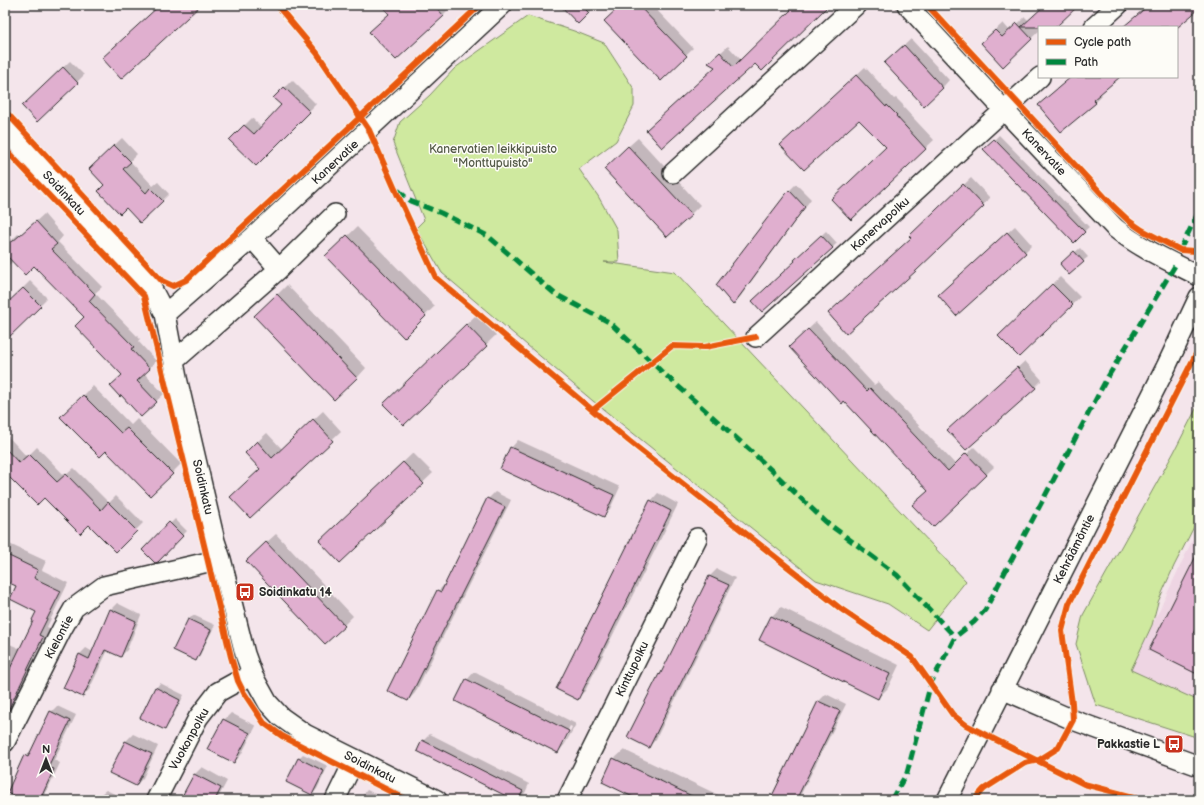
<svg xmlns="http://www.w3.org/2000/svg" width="1204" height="805" viewBox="0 0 1204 805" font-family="'Balsamiq Sans',sans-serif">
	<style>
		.built { fill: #eed5e3 }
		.green { fill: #cfe99f; stroke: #7d8a65 }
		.shadow { fill: #0003; fill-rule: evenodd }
		.building { fill: #e0afcf; stroke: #2b2b2b }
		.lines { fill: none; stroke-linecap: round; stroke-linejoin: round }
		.minor-casing { stroke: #2b2b2b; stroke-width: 22 }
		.minor { stroke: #fdfcf7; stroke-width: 19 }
		.quiet { stroke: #00873e; stroke-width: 5; stroke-dasharray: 10 5; stroke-linecap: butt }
		.cycleway-casing { stroke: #fdfcf7; stroke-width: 8 }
		.cycleway { stroke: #e8590c; stroke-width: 6 }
		.labels { text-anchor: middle; stroke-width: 3; stroke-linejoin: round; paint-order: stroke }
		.park-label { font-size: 12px; fill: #545a48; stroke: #fdfcf7 }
		.street-label { font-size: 12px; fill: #2b2b2b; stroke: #fdfcf7 }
		.poi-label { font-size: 12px; font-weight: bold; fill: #2b2b2b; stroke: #fdfcf7; text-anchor: start }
	</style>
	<rect width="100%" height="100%" fill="#f4e5eb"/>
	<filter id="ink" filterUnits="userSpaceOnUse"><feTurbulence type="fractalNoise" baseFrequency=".025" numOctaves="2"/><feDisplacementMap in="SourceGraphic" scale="8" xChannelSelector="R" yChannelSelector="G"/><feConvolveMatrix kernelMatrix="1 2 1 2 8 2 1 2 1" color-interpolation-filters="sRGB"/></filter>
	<g filter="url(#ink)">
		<!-- built -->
		<path class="built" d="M1199 526V701L1131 670Z"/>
		<!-- green -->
		<path class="green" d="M528 16 574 31 604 43 634 89V106L616 141 579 169 598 196 617 230 619 262H604L675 272 966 581 927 630 888 604 816 580 593 401 442 273 416 228 424 220 393 143 400 122 430 95 455 68Z
			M1199 403V517L1174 566 1158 602 1152 625 1131 670 1199 701V738L1096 705 1076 644 1083 615 1174 452Z"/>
		<!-- shadow -->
		<path class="shadow" d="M382 5H452V6L443 15 390 14Z
			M562 5H590L593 8 578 23Z
			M622 5H652L693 48 661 79Z
			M798 5H828L755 62 662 146 716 67 717 56 728 46 741 60Z
			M1046 5H1078L1054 27H1039V31L1003 65 989 36 1003 23 1010 31 1025 17 1029 21Z
			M911 39 949 80 942 88 893 56Z
			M70 61 84 75 77 82 30 99Z
			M865 67 894 99 896 98 904 106 903 107 934 140 851 219 887 147 859 118 790 137Z
			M1071 77H1119L1100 93 1102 95 1095 102 1046 98Z
			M292 80 316 104 256 165 230 140 252 118 261 127 283 105 275 97Z
			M999 135 1089 227 1074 241 985 149Z
			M122 138 137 154 130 161 153 186 158 182 169 194 162 201 105 185 97 162Z
			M638 138 700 205 691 214 614 159Z
			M971 178 990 198 983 205 912 238 910 236Z
			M796 184 811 199 740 297 733 303 789 191Z
			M44 214 63 236 58 242 102 287 95 293 140 339 138 341 156 361 144 373 164 394 141 415 123 374 85 317 34 265 13 261 5 269V247L18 234 20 236Z
			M1015 226 1032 245 1025 252 946 288Z
			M357 227 435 306 404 336 327 256Z
			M826 231 837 243 832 248 796 261 800 256Z
			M1080 248 1088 257 1083 261 1066 260Z
			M1060 277 1080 297 1019 356 1000 336Z
			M30 281 47 298 7 338 5 336V306Z
			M287 285 366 368 357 378 265 307Z
			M476 315 496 335 404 424 394 394Z
			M816 322 874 385 878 382 956 465 974 447 994 467 933 526 929 491 797 340Z
			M1025 361 1042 380 1035 387 956 423Z
			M93 386 131 425 137 419 181 464 150 495 106 450 62 417Z
			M323 411 341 431 250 517 261 469 255 444 267 433 282 449Z
			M5 433 27 457 37 447 65 476 74 468 109 503 116 496 143 523 116 550 89 523 5 472Z
			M518 440 620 487 610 509 603 516 501 469 511 448Z
			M413 453 433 473 340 562 330 532Z
			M495 492 511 500 415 693 408 700 438 591 445 584 488 499Z
			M658 493 678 504 585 691 577 698 651 501Z
			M175 519 187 531 157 561 144 550Z
			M276 534 353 616 344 625 257 551Z
			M5 542 46 561 42 570 68 583 47 627 51 629 20 693 12 701 5 698V642L21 649 35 620 37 611 17 586 5 580Z
			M1199 552V674L1150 650Z
			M717 569 735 578 656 739 649 747 659 675 663 671 710 576Z
			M117 603 141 615 127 650 121 656 108 650 89 690 82 696 64 687 80 654 86 648 93 652 111 609Z
			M781 607 899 665 888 688 878 698 760 639 772 616Z
			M193 615 215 625 200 655 196 660 188 620Z
			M474 672 576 724 565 744 558 752 467 680ZM570 726 572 727 564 744H561Z
			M160 683 184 695 169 724 165 729 156 688Z
			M826 694 846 704 798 800H770L819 701Z
			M57 706 76 715 54 760 60 763 43 799 25 800V756L32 750 51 712Z
			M231 713 256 726 241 755 234 762 224 720Z
			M133 734 158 746 143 778 136 785 111 772 126 741Z
			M430 734 529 784 525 793 517 800 423 741Z
			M624 750 729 800H641L614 759Z
			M303 754 328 766 317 789 312 794 298 759Z
			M202 767 227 781 217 800H181L195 774Z
			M106 790 128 800H99L101 794Z
			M367 790 388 800H359Z
			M1028 797 1036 800H1025Z"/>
		<!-- building -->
		<path class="building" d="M160 5H201L121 79 102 58Z
			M381 5H434L444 16 396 60 369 32 389 14Z
			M560 5H581L589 13 578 24Z
			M621 5H638L687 56 661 81 604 21Z
			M796 5H829L762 71 755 64 662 148 646 130 715 67 708 63 720 52 733 67Z
			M1045 5H1079L1056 27H1021Z
			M1149 5H1199V9L1178 27H1123Z
			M1017 23 1032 39 1003 67 981 43 995 30 1002 37Z
			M904 45 943 88 924 106 884 63Z
			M63 67 78 83 37 122 22 106Z
			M856 75 886 107 887 105 897 115 896 116 926 149 851 220 831 199 886 147 859 120 804 170 780 145Z
			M1071 77H1120L1093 100 1096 103 1061 132 1038 105Z
			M284 87 310 112 256 166 229 140 244 125 254 134 281 105 273 98Z
			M994 139 1085 232 1074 243 983 149Z
			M114 145 131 162 123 169 146 193 150 188 163 201 140 223 126 208 120 214 98 191 104 185 89 169Z
			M628 146 692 215 667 237 604 169Z
			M963 184 984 206 916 271 846 334 828 313 911 238 909 236Z
			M789 190 805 207 733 305 716 285Z
			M36 221 57 244 51 249 95 294 89 301 134 347 131 349 150 369 137 381 157 402 141 417 121 395 120 397 110 386 122 375 75 326 84 317 34 266 25 275 5 254V235L12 242Z
			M1007 232 1026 253 956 316 938 295Z
			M347 235 426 316 404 338 325 256Z
			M821 235 833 248 762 312 752 301 795 261 794 260Z
			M1074 251 1084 262 1069 275 1060 264Z
			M1052 284 1073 305 1019 357 998 336Z
			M23 288 41 306 5 341V305Z
			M277 294 357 378 334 400 254 316Z
			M466 324 487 346 404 425 383 404Z
			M808 329 867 391 870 388 948 471 966 453 987 475 933 527 912 505 928 491 844 401 842 404 789 347Z
			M1017 367 1036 388 966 450 947 430Z
			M83 395 121 433 127 428 173 474 150 496 106 451 100 457 60 417Z
			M313 419 333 441 250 518 230 497 260 469 245 453 257 441 272 458Z
			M510 447 614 495 604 517 500 469Z
			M5 448 19 463 29 454 57 482 66 474 101 510 108 502 137 531 116 552 89 525 80 534 44 498 37 505 5 473Z
			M403 462 424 484 340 563 319 541Z
			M487 498 505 507 408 701 387 691 437 590 441 592Z
			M650 500 671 511 578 700 556 689Z
			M169 522 183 536 158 562 155 563 142 550Z
			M266 542 345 626 325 644 246 561Z
			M1199 550V622L1194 632 1199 635V675L1149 650Z
			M5 554 38 570 34 578 61 591 39 635 43 637 5 717V679L33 621 32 620 36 612 10 599 16 586 5 581Z
			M709 576 729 585 649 748 627 737 659 674 660 675Z
			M110 609 136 621 121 657 105 650 83 697 63 688 79 654 89 659Z
			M771 616 890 674 878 699 759 640Z
			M188 619 211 630 196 661 173 650Z
			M466 679 569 731 558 753 455 701Z
			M155 687 180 700 165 730 140 718Z
			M818 701 840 711 796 800H770Z
			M50 711 70 721 48 767 54 769 40 800H23L7 793 24 755 28 757Z
			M223 719 250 733 234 763 207 749Z
			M422 740 523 791 518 800H514L417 751Z
			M125 741 152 754 136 786 109 773Z
			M298 758 324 771 312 795 286 782Z
			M613 758 700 800H639L602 782Z
			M194 774 221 788 215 800H180Z"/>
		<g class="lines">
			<!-- minor casing -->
			<g class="minor-casing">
				<path id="minor" d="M907 5 1004 110 1115 228C1141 249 1170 261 1199 276
					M1094 27 1118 5
					M5 129 152 289 165 314 177 378 215 541 221 559 245 654 253 676 268 703 281 717 305 734 437 800
					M673 173 856 5
					M252 238 279 269
					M165 314 252 238 502 5
					M756 337 1040 77
					M174 361 279 269 335 214
					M1002 689 1073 720 1199 766
					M5 742 62 629 74 608 104 586 221 559
					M156 800 198 718 218 692 238 681 253 676
					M335 800 355 759
					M567 800 697 538
					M947 800 1166 367 1199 297"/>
			</g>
			<!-- minor -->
			<use href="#minor" class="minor"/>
			<!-- quiet -->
			<path class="quiet" d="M398 190 410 201 441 213 488 236 555 294 609 322 661 371 751 451 826 522 897 575 955 637
				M1180 250 1199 211
				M891 800 907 773 931 683 955 637 974 622 985 610 1106 380 1176 264"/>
			<!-- cycleway casing -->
			<g class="cycleway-casing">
				<path id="cycleway" d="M277 5 317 53 369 130 394 187 436 278 629 441 841 609 912 657 953 715 966 725 1084 784 1145 800
					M927 5 1113 206 1129 221 1142 230 1180 250 1195 251 1199 248
					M5 111 162 281 173 286 186 280 480 5
					M5 149 144 296 231 657 238 681 244 693 264 723 282 736 407 800
					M593 410 672 346 705 347 756 337
					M974 800 984 789 1025 763 1039 760 1058 748 1073 720 1072 703 1062 631 1069 604 1199 348"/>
			</g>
			<!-- cycleway -->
			<use href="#cycleway" class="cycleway"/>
		</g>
	</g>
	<!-- icons -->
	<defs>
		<g id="bus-square" transform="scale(1)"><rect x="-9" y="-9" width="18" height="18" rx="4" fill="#c8321e" stroke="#fdfcf7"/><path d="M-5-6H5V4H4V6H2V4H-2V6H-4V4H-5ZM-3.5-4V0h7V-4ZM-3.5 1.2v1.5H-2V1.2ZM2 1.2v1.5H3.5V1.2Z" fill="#fff"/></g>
	</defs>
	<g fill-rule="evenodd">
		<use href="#bus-square" x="245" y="592"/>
		<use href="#bus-square" x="1174" y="744"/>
	</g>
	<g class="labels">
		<!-- park labels -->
		<g class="park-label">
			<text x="493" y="153">Kanervatien leikkipuisto<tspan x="493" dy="14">"Monttupuisto"</tspan></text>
		</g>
		<!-- street labels -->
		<g class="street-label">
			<text transform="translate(1044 152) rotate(47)" y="4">Kanervatie</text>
			<text transform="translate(335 162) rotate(-43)" y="4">Kanervatie</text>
			<text transform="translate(64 193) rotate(47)" y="4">Soidinkatu</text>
			<text transform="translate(880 224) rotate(-42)" y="4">Kanervapolku</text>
			<text transform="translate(203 487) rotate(77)" y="4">Soidinkatu</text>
			<text transform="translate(1074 549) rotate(-63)" y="4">Kehräämöntie</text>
			<text transform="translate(59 637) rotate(-62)" y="4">Kielontie</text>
			<text transform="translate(632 669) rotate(-64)" y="4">Kinttupolku</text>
			<text transform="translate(189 739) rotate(-61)" y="4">Vuokonpolku</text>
			<text transform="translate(370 767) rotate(27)" y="4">Soidinkatu</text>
		</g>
		<!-- poi labels -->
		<g class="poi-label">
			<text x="259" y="596">Soidinkatu 14</text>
			<text x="1160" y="748" text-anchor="end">Pakkastie L</text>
		</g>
	</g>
	<!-- margin -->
	<rect width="1204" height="805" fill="none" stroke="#fdfcf7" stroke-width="20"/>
	<rect x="10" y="10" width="1184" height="785" fill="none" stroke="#2b2b2b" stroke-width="1.5" filter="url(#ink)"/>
	<!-- legend -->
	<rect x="1038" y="26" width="140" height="52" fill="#fdfcf7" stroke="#a9a8a5"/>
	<rect x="1046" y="39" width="20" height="6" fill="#e8590c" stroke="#a9a8a5"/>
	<text x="1074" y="46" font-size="12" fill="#2b2b2b">Cycle path</text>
	<rect x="1046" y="59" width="20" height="6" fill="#00873e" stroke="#a9a8a5"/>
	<text x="1074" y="66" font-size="12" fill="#2b2b2b">Path</text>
	<!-- north arrow -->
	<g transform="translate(46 759)" stroke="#fdfcf7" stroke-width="3" paint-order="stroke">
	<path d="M0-3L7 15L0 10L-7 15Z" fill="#2b2b2b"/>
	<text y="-6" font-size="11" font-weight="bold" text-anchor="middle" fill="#2b2b2b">N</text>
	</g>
</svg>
